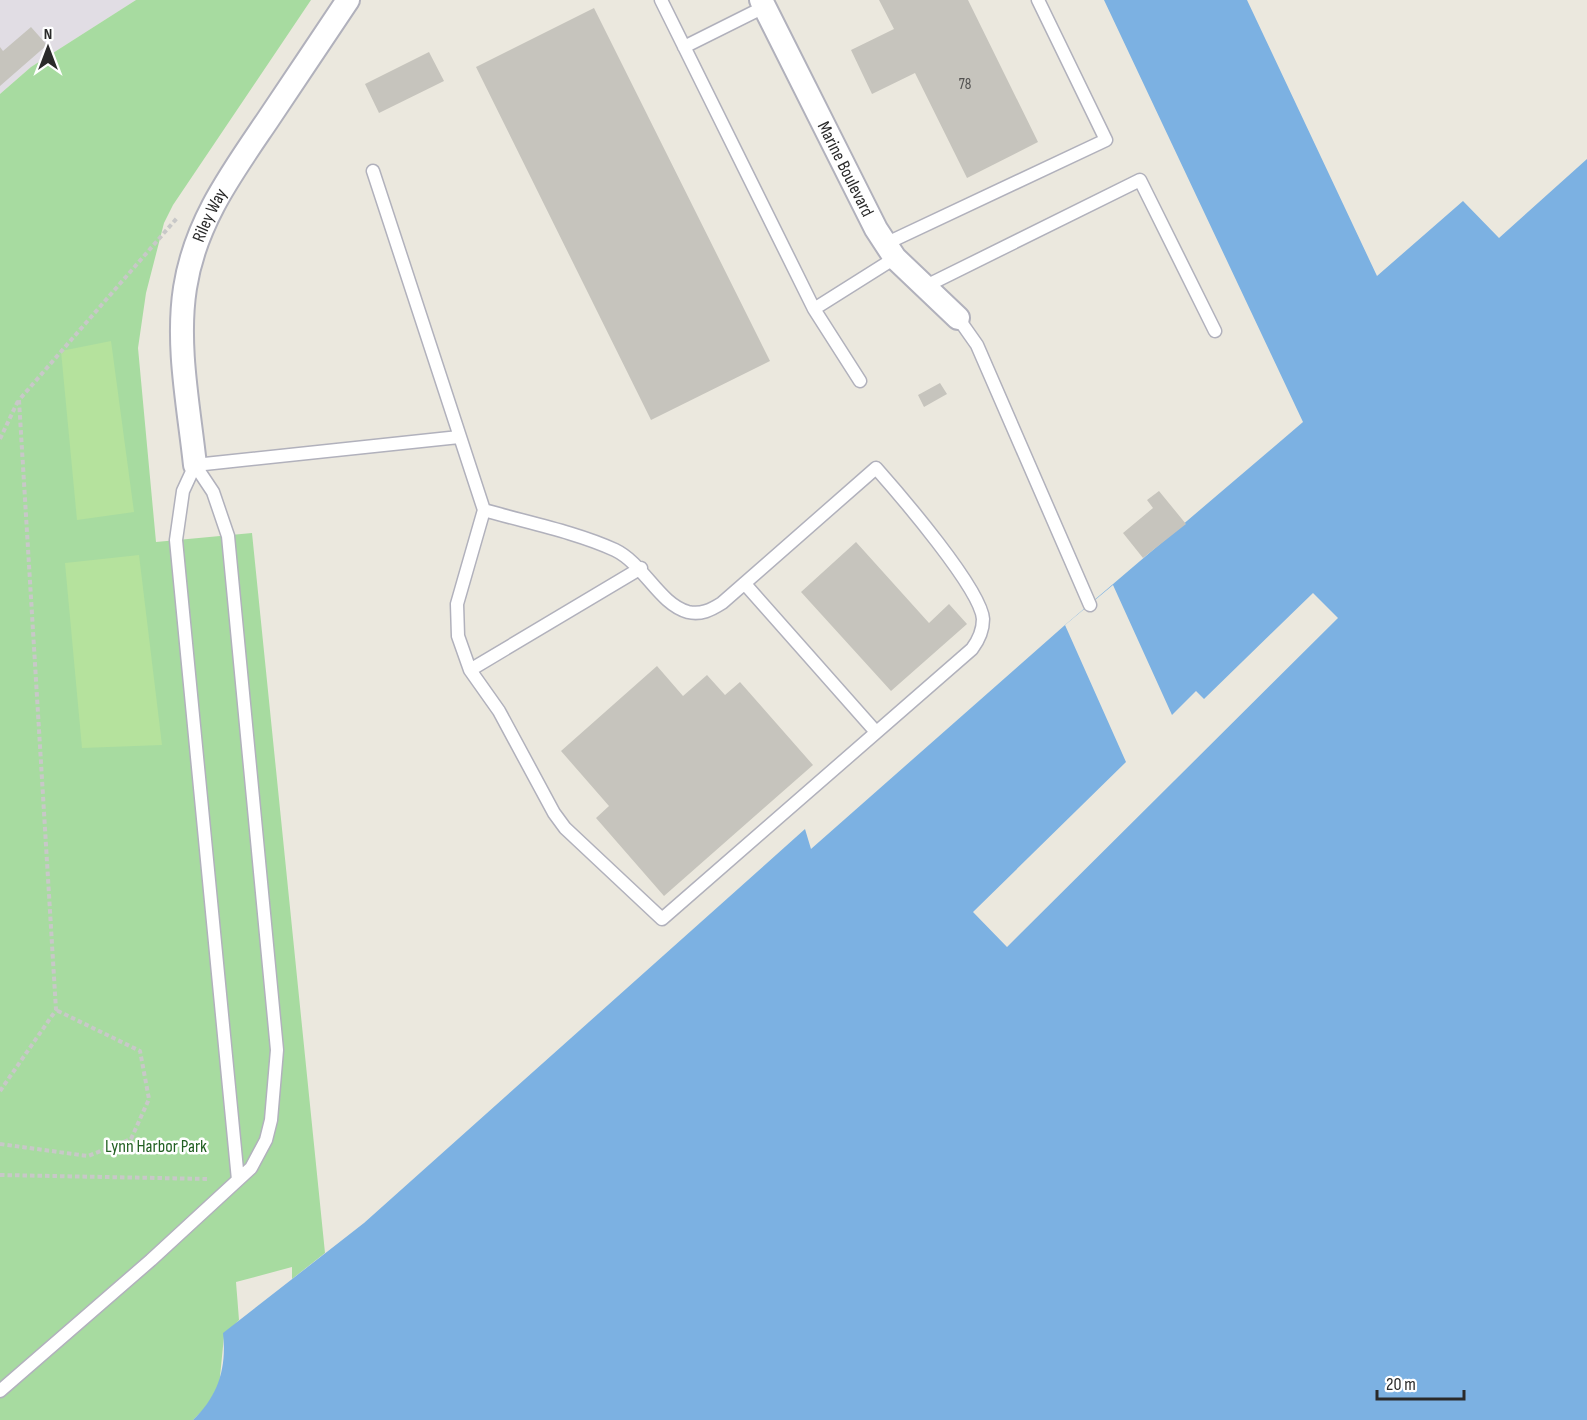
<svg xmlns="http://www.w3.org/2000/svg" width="1587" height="1420" viewBox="0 0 1587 1420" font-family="'Sofia Sans Condensed',sans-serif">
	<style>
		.industrial { fill: #e1dde4 }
		.green { fill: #a7dba0 }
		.pitch { fill: #b5e29d }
		.water { fill: #7cb1e2 }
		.pier { fill: #ebe8de }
		.building { fill: #c6c4bd }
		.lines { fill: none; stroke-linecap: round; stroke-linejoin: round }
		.service-casing { stroke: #b1b1bc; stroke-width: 15 }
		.minor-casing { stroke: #b1b1bc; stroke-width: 26 }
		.path { stroke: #c8c8c8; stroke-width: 4; stroke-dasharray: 4.5 3; stroke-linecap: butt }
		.service { stroke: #fff; stroke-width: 12 }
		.minor { stroke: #fff; stroke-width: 22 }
		.labels { text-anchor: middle; stroke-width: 5; stroke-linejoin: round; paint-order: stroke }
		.number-label { font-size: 15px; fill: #51504f }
		.street-label { font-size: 18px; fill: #2a2a2a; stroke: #fff }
		.park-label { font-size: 18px; fill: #226022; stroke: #fff }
	</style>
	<rect width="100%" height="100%" fill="#ebe8de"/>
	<!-- industrial -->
	<path class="industrial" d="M0 0H136L31 67 0 94Z"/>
	<!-- green -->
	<path class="green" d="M136 0H311L173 205 164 223 146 293 138 348 156 542 252 533 325 1253 292 1279V1267L236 1282 239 1320 224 1336 219 1387 205 1408 193 1420H0V94L31 67Z"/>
	<!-- pitch -->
	<path class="pitch" d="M111 341 134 512 77 520 61 351Z
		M139 555 162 745 82 748 65 563Z"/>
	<!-- water -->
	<path class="water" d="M1104 0H1247L1377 276 1463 201 1499 238 1587 159V1420H193C218 1396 227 1368 223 1333L364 1223 805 829 811 849 1065 625 1303 422Z"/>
	<!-- pier -->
	<path class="pier" d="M1113 585 1172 715 1196 691 1204 699 1313 593 1338 618 1007 947 973 912 1126 762 1065 625Z"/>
	<!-- building -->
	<path class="building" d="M879 0H968L1038 142 967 178 915 73 872 94 851 50 894 29Z
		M594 8 770 361 651 420 476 67Z
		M31 27 47 45 0 86V47L3 51Z
		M429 52 444 81 379 113 365 84Z
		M940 383 947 394 924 407 918 395Z
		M1159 491 1186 524 1143 558 1123 533 1153 508 1147 500Z
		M856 542 929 623 949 604 967 624 891 691 801 592Z
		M657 666 683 696 707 675 725 695 740 682 813 765 664 896 596 818 609 806 561 751Z"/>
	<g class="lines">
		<!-- service casing -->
		<g class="service-casing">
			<path id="service" d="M661 0 814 309 895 258
				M684 47 764 7
				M373 171 484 510 457 604 458 636 470 670 499 711 554 813 565 828 662 919 972 649C978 641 983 631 983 619 981 589 899 494 876 468L722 603C711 610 701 615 688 612 659 604 644 564 615 550 576 532 525 522 484 510
				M885 244 1106 140 1038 0
				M924 287 1140 180 1215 331
				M814 309 860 381
				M958 318 977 345 1090 605
				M195 465 183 491 176 540 238 1180
				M195 465 459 437
				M745 584 876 732
				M470 670 641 568
				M0 1391 151 1260 251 1168 266 1140 271 1120 277 1050 228 536 213 492 195 465"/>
		</g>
		<!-- minor casing -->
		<g class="minor-casing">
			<g id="minor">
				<path id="s1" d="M761 0 876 229 895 258 958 318"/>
				<path id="s2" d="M195 465C189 408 176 346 185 288 195 223 231 174 267 121 294 81 321 40 348 0"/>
			</g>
		</g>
		<!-- path -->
		<path class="path" d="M0 439 18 401
			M0 1091 56 1010 19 400 177 218
			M0 1144 88 1156 131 1139 149 1099 140 1051 56 1010
			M0 1175 209 1179"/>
		<!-- service -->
		<use href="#service" class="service"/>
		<!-- minor -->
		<use href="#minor" class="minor"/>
	</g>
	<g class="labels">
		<!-- number labels -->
		<g class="number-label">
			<text x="965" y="89">78</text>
		</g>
		<!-- street labels -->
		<g class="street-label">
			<text dy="6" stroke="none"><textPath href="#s1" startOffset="189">Marine Boulevard</textPath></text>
			<text dy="6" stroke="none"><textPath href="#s2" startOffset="255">Riley Way</textPath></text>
		</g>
		<!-- park labels -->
		<g class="park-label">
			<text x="156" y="1152">Lynn Harbor Park</text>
		</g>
	</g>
	<!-- north arrow -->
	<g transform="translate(48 48)" stroke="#ffffff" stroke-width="4.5" paint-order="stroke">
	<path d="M0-4.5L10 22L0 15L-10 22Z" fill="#2a2a2a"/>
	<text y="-9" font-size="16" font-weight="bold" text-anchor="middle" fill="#2a2a2a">N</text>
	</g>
	<!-- scale -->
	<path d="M1377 1390v9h87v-9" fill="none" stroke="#2a2a2a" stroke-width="3"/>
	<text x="1386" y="1390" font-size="18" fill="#2a2a2a" stroke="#ffffff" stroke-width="4.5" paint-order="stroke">20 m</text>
</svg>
